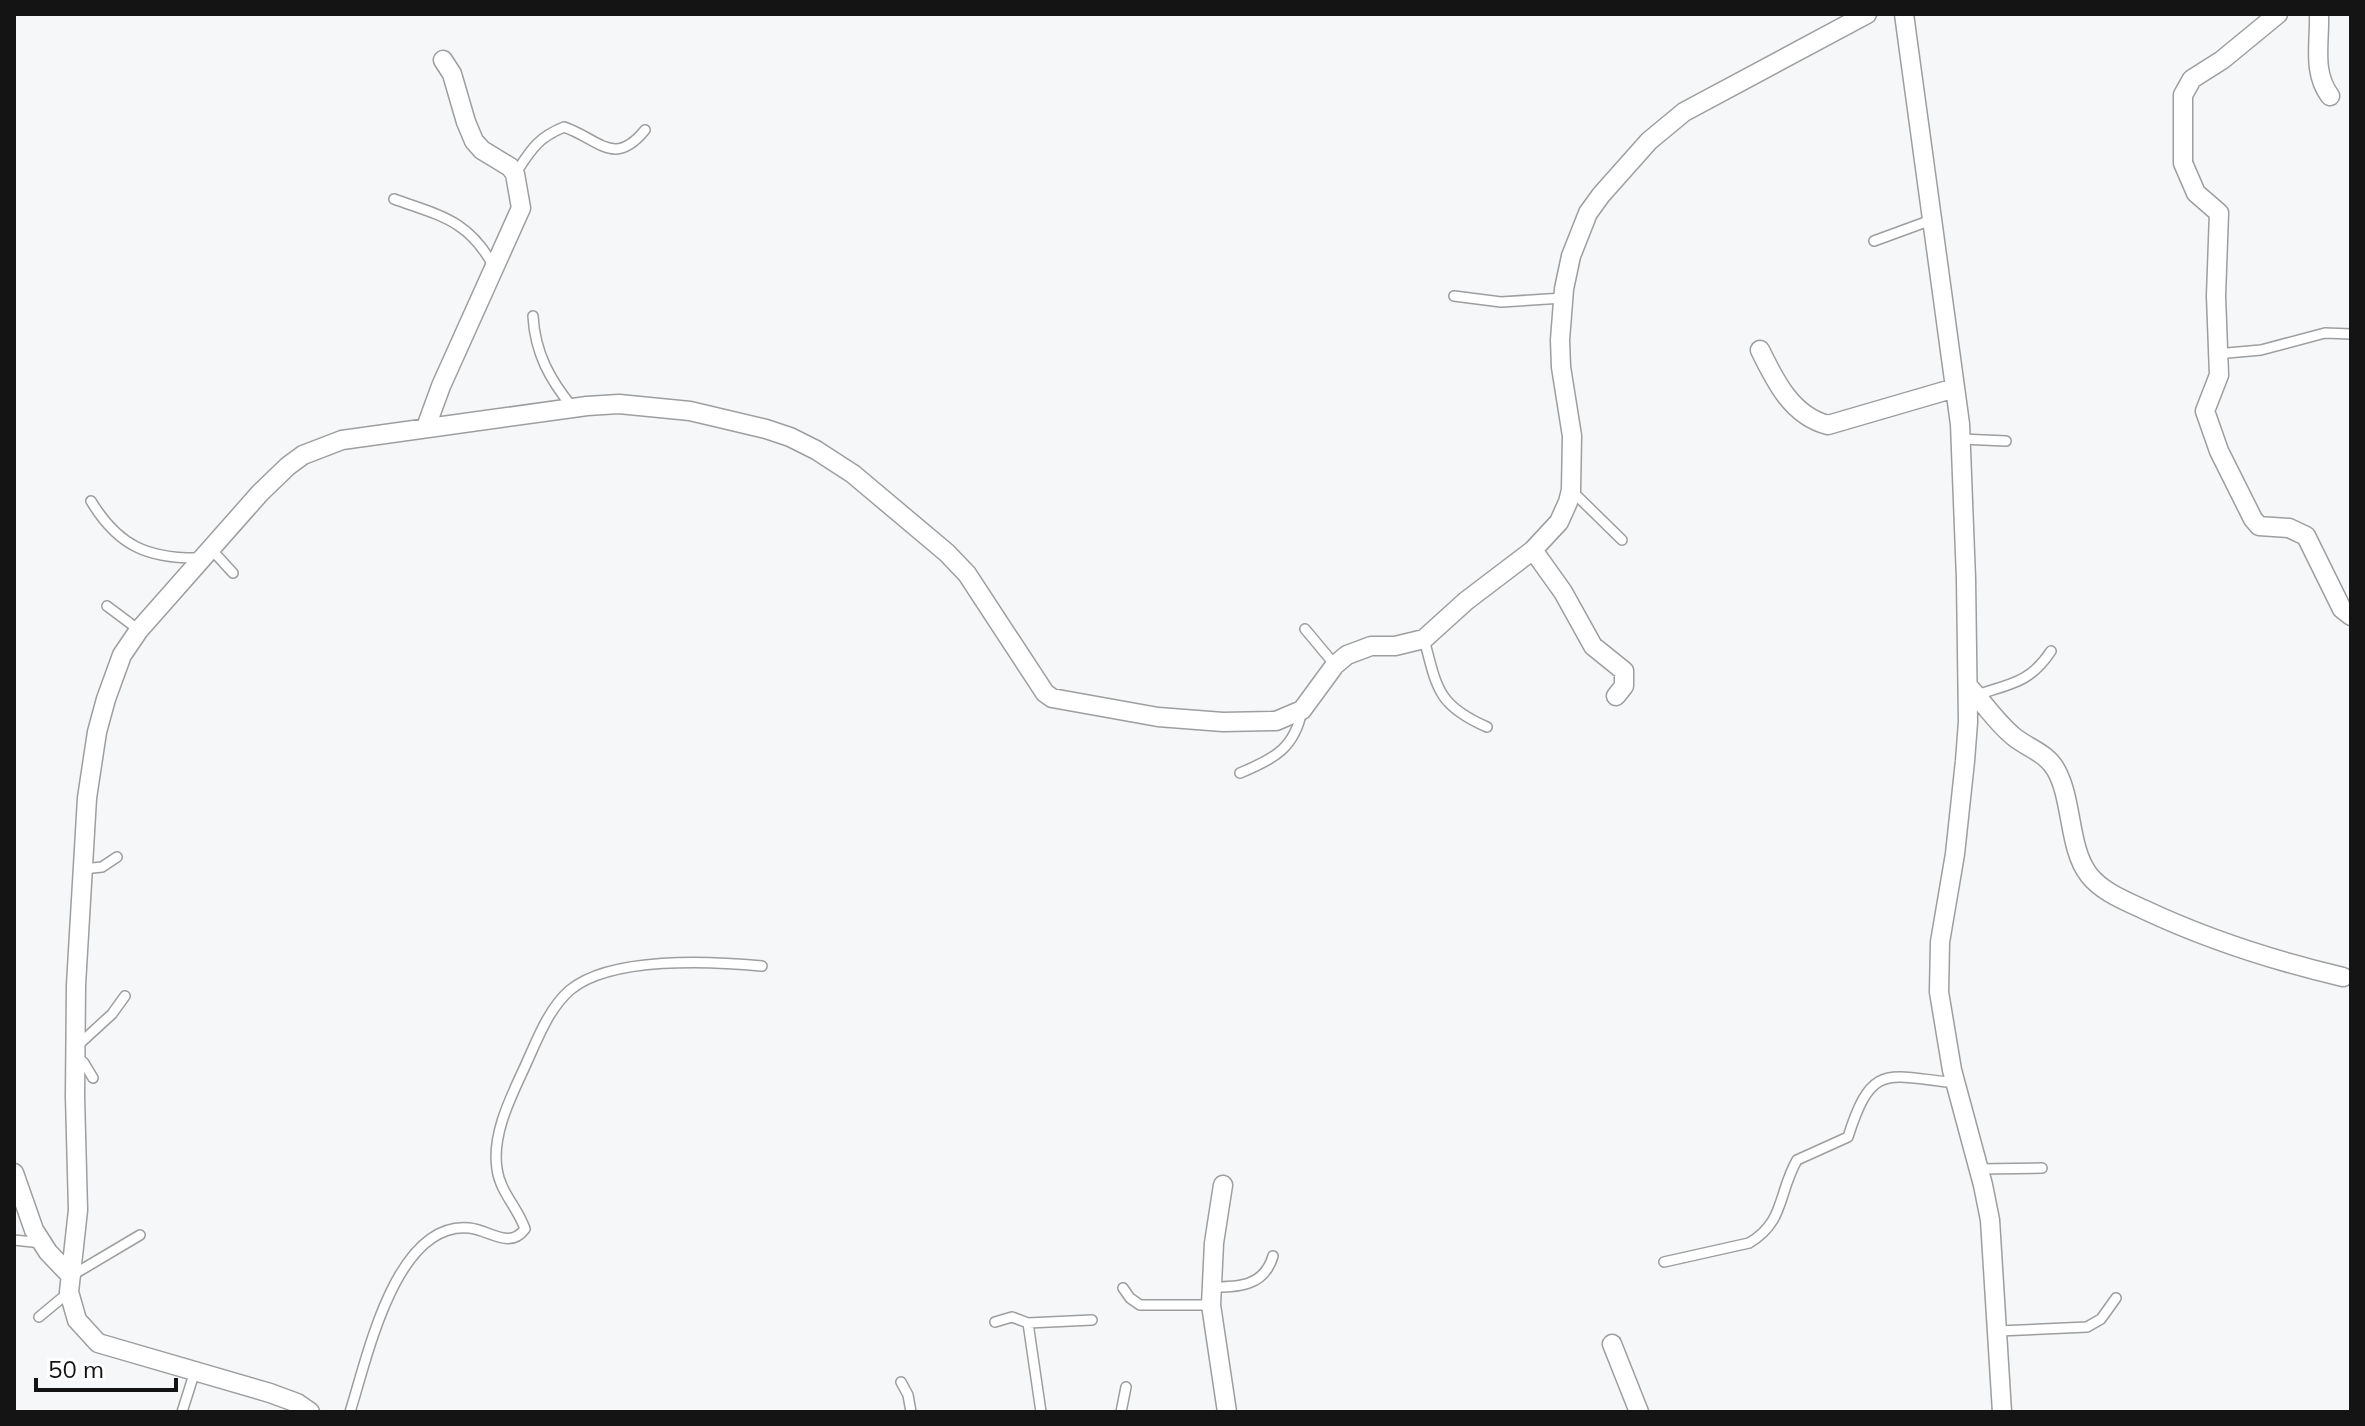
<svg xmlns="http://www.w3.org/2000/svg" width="2365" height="1426" viewBox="0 0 2365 1426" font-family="Mulish,sans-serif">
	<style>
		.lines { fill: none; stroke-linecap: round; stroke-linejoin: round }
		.lane-casing { stroke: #9d9e9f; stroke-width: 12 }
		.street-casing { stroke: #9d9e9f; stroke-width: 21 }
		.lane { stroke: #fff; stroke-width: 9 }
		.street { stroke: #fff; stroke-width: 18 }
	</style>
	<rect width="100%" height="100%" fill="#f6f7f8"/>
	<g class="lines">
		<!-- lane casing -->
		<g class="lane-casing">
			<path id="lane" d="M515 174C531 150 537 138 564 127 599 139 614 168 645 130
				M394 199C441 216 469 220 494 267
				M1874 241 1934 219
				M1454 296 1501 302 1563 298
				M533 316C535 353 550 380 573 408
				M2216 354 2261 350 2325 333 2351 334
				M1961 439 2006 441
				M1571 490 1622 540
				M91 501C118 546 148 559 200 558
				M211 549 233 573
				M107 606 139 630
				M1305 629 1335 665
				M1424 639C1437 688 1437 705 1487 727
				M1976 695C2010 684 2030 683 2051 651
				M1240 773C1274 759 1295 748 1302 710
				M83 869 102 867 117 857
				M76 1047 112 1014 125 996
				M76 1056 84 1063 93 1078
				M1979 1169 2042 1168
				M14 1240 42 1243
				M1664 1262 1749 1243C1785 1222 1778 1193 1797 1160L1848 1137C1872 1061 1887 1076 1956 1083
				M71 1276 140 1235
				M1211 1287C1238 1287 1264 1287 1273 1256
				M1123 1288 1130 1298 1140 1305H1211
				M39 1317 69 1292
				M995 1322 1012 1317 1028 1323 1041 1412
				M1028 1323 1092 1320
				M1998 1331 2087 1327 2101 1319 2116 1298
				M901 1382 908 1395 911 1412
				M182 1412 195 1371
				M350 1412C367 1359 395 1221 469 1228 490 1230 509 1250 525 1229 518 1208 500 1192 497 1169 492 1137 508 1103 521 1075 535 1046 546 1011 570 990 611 956 711 961 762 966
				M1121 1412 1126 1387"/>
		</g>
		<!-- street casing -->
		<g class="street-casing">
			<path id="street" d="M1904 14 1960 424 1966 579 1968 722 1965 761 1955 854 1940 942 1939 992 1952 1070 1983 1185 1990 1220 2002 1412
				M2278 14 2222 60 2192 79 2183 95V163L2196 193 2219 213 2216 296 2219 375 2205 411 2219 451 2253 519 2259 526 2289 528 2306 536 2342 609 2351 616
				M2319 14C2320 43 2312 72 2330 96
				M1760 350C1775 381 1792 416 1828 425L1955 388
				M426 427 441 386 521 208 515 174 510 167 482 150 474 141 466 122 452 74 443 60
				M1533 550 1563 592 1593 646 1624 671V686L1616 696
				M1968 686C1983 702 1996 722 2013 736 2027 748 2046 752 2056 770 2073 800 2068 848 2089 875 2102 892 2126 901 2145 910 2209 940 2275 961 2343 977
				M14 1173 34 1230 48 1252 71 1276
				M1223 1185 1214 1243 1211 1305 1227 1412
				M1612 1344 1639 1412
				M310 1412 297 1403 270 1393 98 1343 77 1320 69 1292 78 1210 75 1097 76 985 87 798 97 732 106 699 122 655 139 630 260 493 288 466 303 455 342 440 587 406 619 404 690 411 766 429 790 437 816 450 853 474 947 553 967 574 1045 693 1052 698 1158 717 1223 722 1276 721 1302 710 1335 665 1347 655 1371 646H1395L1424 639 1466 601 1533 550 1559 522 1568 502 1571 490 1572 436 1561 367 1560 340 1564 289 1571 256 1588 213 1601 195 1649 141 1684 112 1867 14"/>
		</g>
		<!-- lane -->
		<use href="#lane" class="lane"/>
		<!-- street -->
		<use href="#street" class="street"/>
	</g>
	<!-- border -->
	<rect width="2365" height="1426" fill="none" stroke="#141414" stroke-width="32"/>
	<!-- scale -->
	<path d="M36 1378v12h140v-12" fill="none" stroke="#141414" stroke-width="4"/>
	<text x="48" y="1378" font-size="24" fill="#141414" stroke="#ffffff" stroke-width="6" paint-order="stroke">50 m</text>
</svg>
